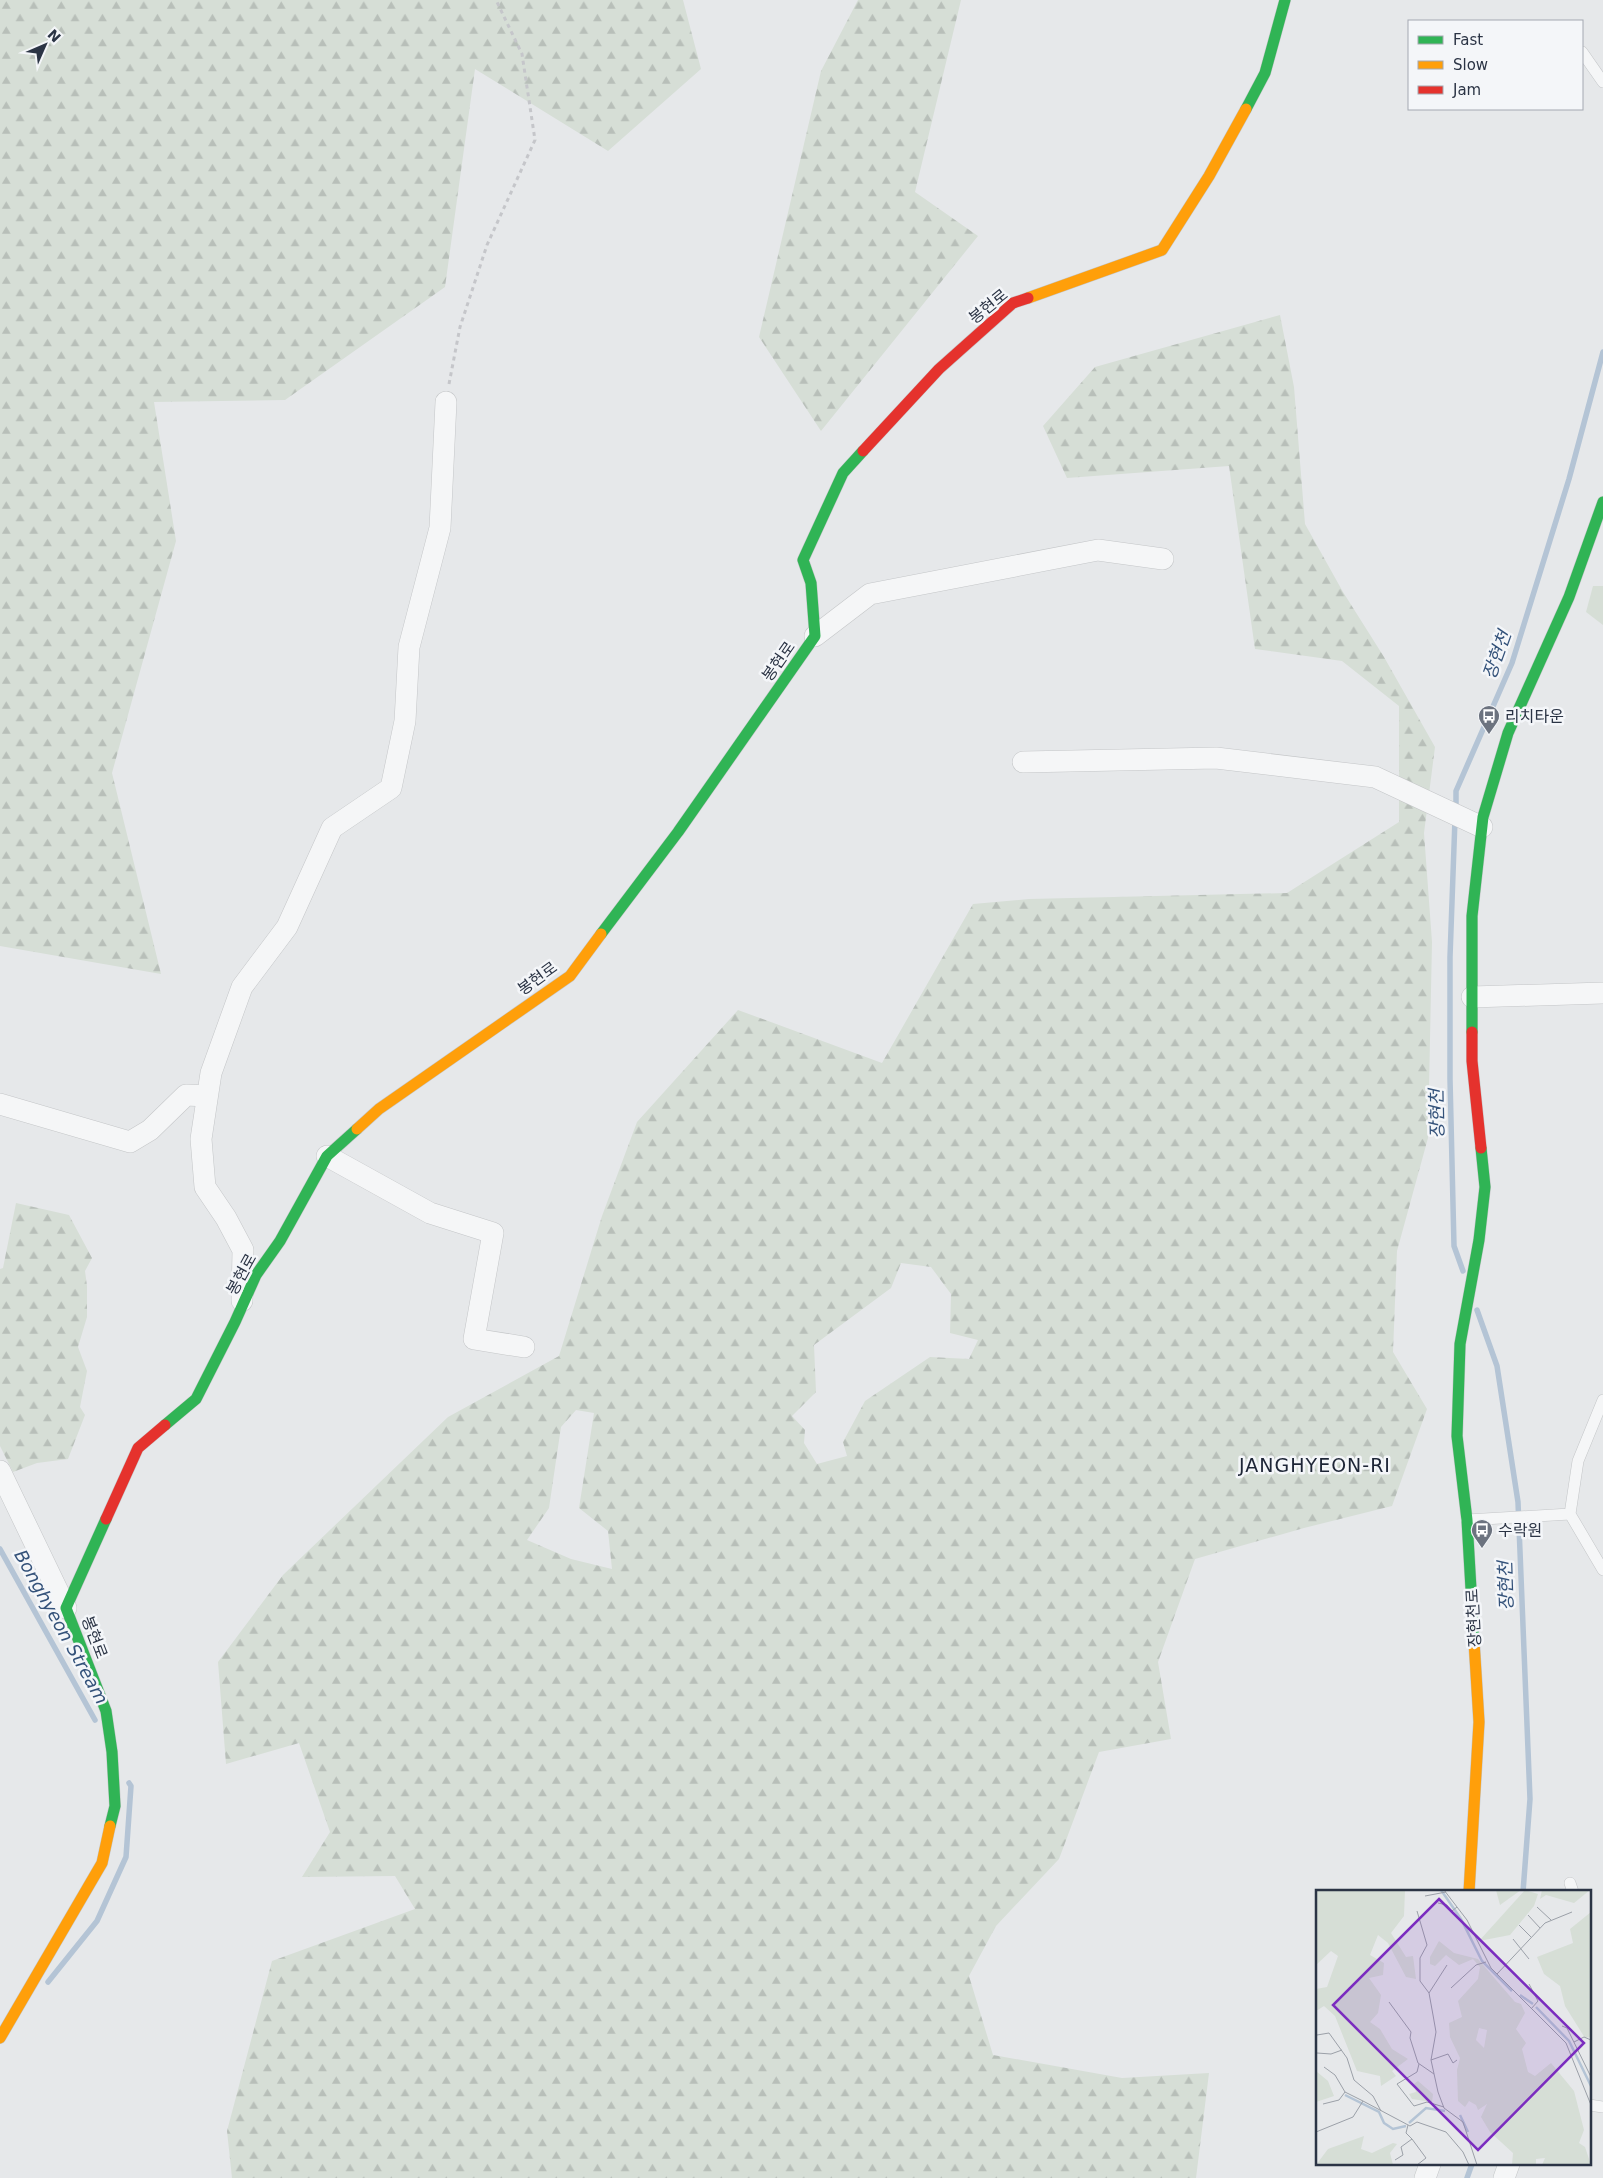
<svg xmlns="http://www.w3.org/2000/svg" width="1603" height="2178" viewBox="0 0 1603 2178" font-family="'DejaVu Sans','Noto Sans KR',sans-serif">
	<style>
		.grass { fill: #d6ded6 }
		.forest { fill: url(#forest-firs); fill-rule: evenodd }
		.lines { fill: none; stroke-linecap: round; stroke-linejoin: round }
		.stream { stroke: #b4c4d5; stroke-width: 5.5 }
		.lane-casing { stroke: #c4c6c8; stroke-width: 12 }
		.street-casing { stroke: #c4c6c8; stroke-width: 22 }
		.fast-casing { stroke: #c4c6c8; stroke-width: 12 }
		.slow-casing { stroke: #c4c6c8; stroke-width: 12 }
		.jam-casing { stroke: #c4c6c8; stroke-width: 12 }
		.path { stroke: #c5c6ca; stroke-width: 3; stroke-dasharray: 4 4; stroke-linecap: butt }
		.lane { stroke: #f5f6f7; stroke-width: 11 }
		.street { stroke: #f5f6f7; stroke-width: 21 }
		.fast { stroke: #30b455; stroke-width: 11 }
		.slow { stroke: #ff9f0a; stroke-width: 11 }
		.jam { stroke: #e5322d; stroke-width: 11 }
		.labels { text-anchor: middle; stroke-width: 5; stroke-linejoin: round; paint-order: stroke }
		.street-label { font-size: 16px; fill: #2b3445; stroke: #f4f6f9 }
		.poi-label { font-size: 16px; fill: #2b3445; stroke: #f4f6f9; text-anchor: start }
		.water-label { font-size: 18px; font-style: italic; fill: #34527a; stroke: #f4f6f9 }
		.quarter-label { font-size: 19px; letter-spacing: 1px; fill: #1d2536; stroke: #f4f6f9 }
		.inset-river { fill: none; stroke: #b4c4d5; stroke-width: 2.5 }
		.inset-road { fill: none; stroke: #9ba0a8; stroke-width: 1 }
		.view { fill: #7b2cbf; fill-opacity: 0.15; stroke: #7b2cbf; stroke-width: 2.5 }
		.inset-edge { fill: none; stroke: #2b3445; stroke-width: 2.5 }
	</style>
	<defs>
		<pattern id="forest-firs" width="22" height="20" patternUnits="userSpaceOnUse" patternTransform="scale(1.25)"><rect width="22" height="20" fill="#d6ded6"/><path d="M5 1l3.5 6h-7zM16 11l3.5 6h-7z" fill="#b8bfb9"/></pattern>
	</defs>
	<rect width="100%" height="100%" fill="#e6e8ea"/>
	<!-- grass -->
	<path class="grass" d="M1593 586H1603V625L1586 612Z"/>
	<!-- forest -->
	<path class="forest" d="M0 0H683L701 69 608 151 475 69 445 287 285 400 154 402 176 541 112 773 161 974 0 946Z
		M858 0H961L915 192 978 236 821 431 759 337 821 71Z
		M1280 315 1294 387 1305 524 1343 592 1384 657 1435 747 1424 833 1432 942 1428 1138 1397 1251 1393 1352 1427 1409 1392 1506 1304 1528 1195 1559 1158 1662 1171 1739 1099 1752 1059 1859 996 1926 969 1976 993 2055 1122 2078 1209 2073 1196 2178H232L227 2131 272 1961 415 1909 395 1876 302 1877 330 1832 299 1743 226 1764 218 1662 283 1575 448 1417 559 1356 602 1216 637 1122 738 1010 882 1063 973 904 1029 899 1287 893 1399 822V706L1342 661 1255 649 1229 466 1067 478 1043 426 1095 367ZM901 1263 931 1267 951 1294 950 1333 978 1340 969 1359 930 1357 865 1401 843 1442 847 1456 817 1464 804 1443 805 1430 792 1416 816 1392 814 1345 891 1288ZM576 1410 594 1413 579 1508 608 1531 612 1569 571 1559 527 1540 549 1508 561 1427Z
		M16 1203 69 1215 92 1258 85 1271 87 1286V1317L78 1347 87 1371 80 1407 85 1415 68 1459 37 1463 13 1472 0 1446V1269L3 1268Z"/>
	<g class="lines">
		<!-- stream -->
		<path class="stream" d="M1456 810V791L1512 663 1569 479 1603 352
			M1455 819 1450 957V1079L1454 1246 1463 1271
			M1477 1310 1497 1366 1518 1502 1530 1799 1523 1892
			M0 1549 95 1720
			M48 1982 97 1921 126 1857 131 1786 129 1783
			M1467 2178 1472 2164"/>
		<!-- lane casing -->
		<g class="lane-casing">
			<path id="lane" d="M1582 52 1603 82
				M1570 1514 1603 1570
				M1467 1520 1570 1514 1578 1461 1603 1400
				M1570 1883 1573 1892
				M1589 2105 1603 2107"/>
		</g>
		<!-- street casing -->
		<g class="street-casing">
			<path id="street" d="M815 636 870 594 1098 550 1163 559
				M1023 762 1216 758 1375 777 1482 827
				M1472 997 1603 993
				M0 1104 130 1142 150 1130 186 1095 207 1096
				M327 1156 430 1213 493 1233 474 1339 524 1347
				M242 1301 243 1250 226 1218 205 1187 201 1139 211 1073 242 987 287 927 332 828 391 788 405 721 409 647 440 528 446 402
				M0 1471 66 1608
				M1425 2178 1430 2164
				M1504 2178 1509 2164"/>
		</g>
		<!-- fast casing -->
		<g class="fast-casing">
			<path id="fast" d="M1246 109 1265 73 1285 0
				M601 934 678 832 815 636 811 583 803 560 843 473 863 451
				M1472 1032V916L1483 817 1508 733 1569 597 1603 502
				M165 1425 196 1399 235 1322 256 1275 280 1241 327 1156 357 1129
				M106 1519 66 1608 106 1711 112 1752 115 1806 110 1826
				M1474 1641 1467 1520 1457 1436 1460 1344 1479 1240 1485 1187 1481 1148"/>
		</g>
		<!-- slow casing -->
		<g class="slow-casing">
			<path id="slow" d="M1028 298 1162 250 1209 176 1246 109
				M357 1129 379 1109 570 976 601 934
				M1469 1892 1479 1722 1474 1641
				M0 2038 102 1863 110 1826"/>
		</g>
		<!-- jam casing -->
		<g class="jam-casing">
			<path id="jam" d="M863 451 939 369 1013 303 1028 298
				M1472 1032V1061L1481 1148
				M106 1519 138 1448 165 1425"/>
		</g>
		<!-- path -->
		<path class="path" d="M449 384 460 327 487 245 535 140 522 54 496 0"/>
		<!-- lane -->
		<use href="#lane" class="lane"/>
		<!-- street -->
		<use href="#street" class="street"/>
		<!-- fast -->
		<use href="#fast" class="fast"/>
		<!-- slow -->
		<use href="#slow" class="slow"/>
		<!-- jam -->
		<use href="#jam" class="jam"/>
	</g>
	<!-- icons -->
	<defs>
		<g id="bus-pin" transform="scale(1.125)"><path d="M0 17L-7.5 6A9.5 9.5 0 1 1 7.5 6Z" fill="#6c737f" stroke="#f4f6f9"/><path d="M-5-6H5V4H4V6H2V4H-2V6H-4V4H-5ZM-3.5-4V0h7V-4ZM-3.5 1.2v1.5H-2V1.2ZM2 1.2v1.5H3.5V1.2Z" fill="#fff"/></g>
	</defs>
	<g fill-rule="evenodd">
		<use href="#bus-pin" x="1489" y="716"/>
		<use href="#bus-pin" x="1482" y="1530"/>
	</g>
	<g class="labels">
		<!-- street labels -->
		<g class="street-label">
			<text transform="translate(988 306) rotate(-39)" y="6">봉현로</text>
			<text transform="translate(778 661) rotate(-55)" y="6">봉현로</text>
			<text transform="translate(537 978) rotate(-36)" y="6">봉현로</text>
			<text transform="translate(241 1274) rotate(-61)" y="6">봉현로</text>
			<text transform="translate(1473 1618) rotate(-93)" y="6">장현천로</text>
			<text transform="translate(95 1637) rotate(69)" y="6">봉현로</text>
		</g>
		<!-- poi labels -->
		<g class="poi-label">
			<text x="1505" y="722">리치타운</text>
			<text x="1498" y="1536">수락원</text>
		</g>
		<!-- water labels -->
		<g class="water-label">
			<text transform="translate(1497 655) rotate(-70)" y="6">장현천</text>
			<text transform="translate(1437 1114) rotate(-91)" y="6">장현천</text>
			<text transform="translate(1506 1586) rotate(-92)" y="6">장현천</text>
			<text transform="translate(61 1627) rotate(61)" y="6">Bonghyeon Stream</text>
		</g>
		<!-- quarter labels -->
		<g class="quarter-label">
			<text x="1315" y="1472">JANGHYEON-RI</text>
		</g>
	</g>
	<!-- overview -->
	<g transform="translate(1316 1890)">
		<rect width="275" height="275" fill="#e6e8ea"/>
		<path d="M209 0 222 4 218 16 194 45 163 51Z" fill="#d6ded6"/>
		<path d="M0 0H89L88 26 75 43 90 67 97 66 100 89 90 87 72 53 62 45 54 65 68 73 67 85 53 88 65 105 62 123 54 132 64 139 76 159 92 169 76 181 80 186 65 196 64 186 41 181 19 126 8 116 0 121V99L11 97 22 66 15 61 0 75ZM180 0H205L184 15ZM226 0H274L258 13 230 5 224 9ZM275 22V147L269 148 249 116 244 96 228 84 221 67 257 53 254 39ZM123 51 138 63 162 69 199 112 205 114 209 123 200 139 210 153 206 159 212 182 219 186 235 173 258 201 268 240 263 253 269 257 275 275H226L229 268 220 269V275H196L197 263 174 242 165 227 171 214 162 220 160 215 153 211 149 217 142 211 141 180 144 168 134 147 133 133 146 127 142 111 162 89 164 77 157 69 143 75 130 65 119 76 114 74V67ZM163 138 171 140 168 158 160 150ZM0 181 12 191 18 206 0 212ZM102 191 117 204 116 212 96 209 93 204 100 202 98 194ZM48 246 45 259 56 263 77 253 81 254 74 263 77 275H0L12 259Z" fill="#d6ded6" fill-rule="evenodd"/>
		<path class="inset-river" d="M125 0 145 29 166 71 196 101M204 105 217 114M220 117 253 151 275 196M29 205 63 222 68 233 77 239 90 236M144 225 152 242M93 233 110 218 129 221"/>
		<path class="inset-road" d="M128 0 151 30 175 78 250 153 275 215M109 6 130 2M122 13 131 15 136 21 141 17M221 17 235 30M101 21 111 55 104 68V91L113 103 117 125 120 142 115 170 122 202 128 218 147 232 161 275M212 25 224 38M203 35 215 47M197 49 213 69M181 84 229 33 256 22M213 94 222 111 215 119M135 98 160 75 170 72M113 103 131 75M73 112 95 142 94 148 102 173 118 184M246 136 251 138 275 187M1 145 13 143 31 168 38 190 57 206 65 221M258 152 268 147 275 150M1 163 15 164 26 160M115 170 132 164 137 173 141 170M103 174 101 182 81 194 98 216 111 212 128 217M8 177 19 185 29 202 47 211M7 214 23 210 29 202M0 242 37 227 47 211 94 236 101 232 130 242 147 262 153 275M96 249 110 268 101 275M79 270 87 265 85 257 96 249 90 243 92 235"/>
		<path class="view" d="M123 9 268 153 162 260 17 115Z"/>
		<rect width="275" height="275" class="inset-edge"/>
	</g>
	<!-- legend -->
	<rect x="1408" y="20" width="175" height="90" fill="#f4f6f9" stroke="#a4a8b1"/>
	<rect x="1418" y="36" width="25" height="8" fill="#30b455" stroke="#a4a8b1"/>
	<text x="1453" y="45" font-size="15" fill="#2b3445">Fast</text>
	<rect x="1418" y="61" width="25" height="8" fill="#ff9f0a" stroke="#a4a8b1"/>
	<text x="1453" y="70" font-size="15" fill="#2b3445">Slow</text>
	<rect x="1418" y="86" width="25" height="8" fill="#e5322d" stroke="#a4a8b1"/>
	<text x="1453" y="95" font-size="15" fill="#2b3445">Jam</text>
	<!-- north arrow -->
	<g transform="translate(45 45) rotate(45)" stroke="#f4f6f9" stroke-width="4" paint-order="stroke">
	<path d="M0-4L9 19L0 12L-9 19Z" fill="#2b3445"/>
	<text y="-8" font-size="14" font-weight="bold" text-anchor="middle" fill="#2b3445">N</text>
	</g>
</svg>
